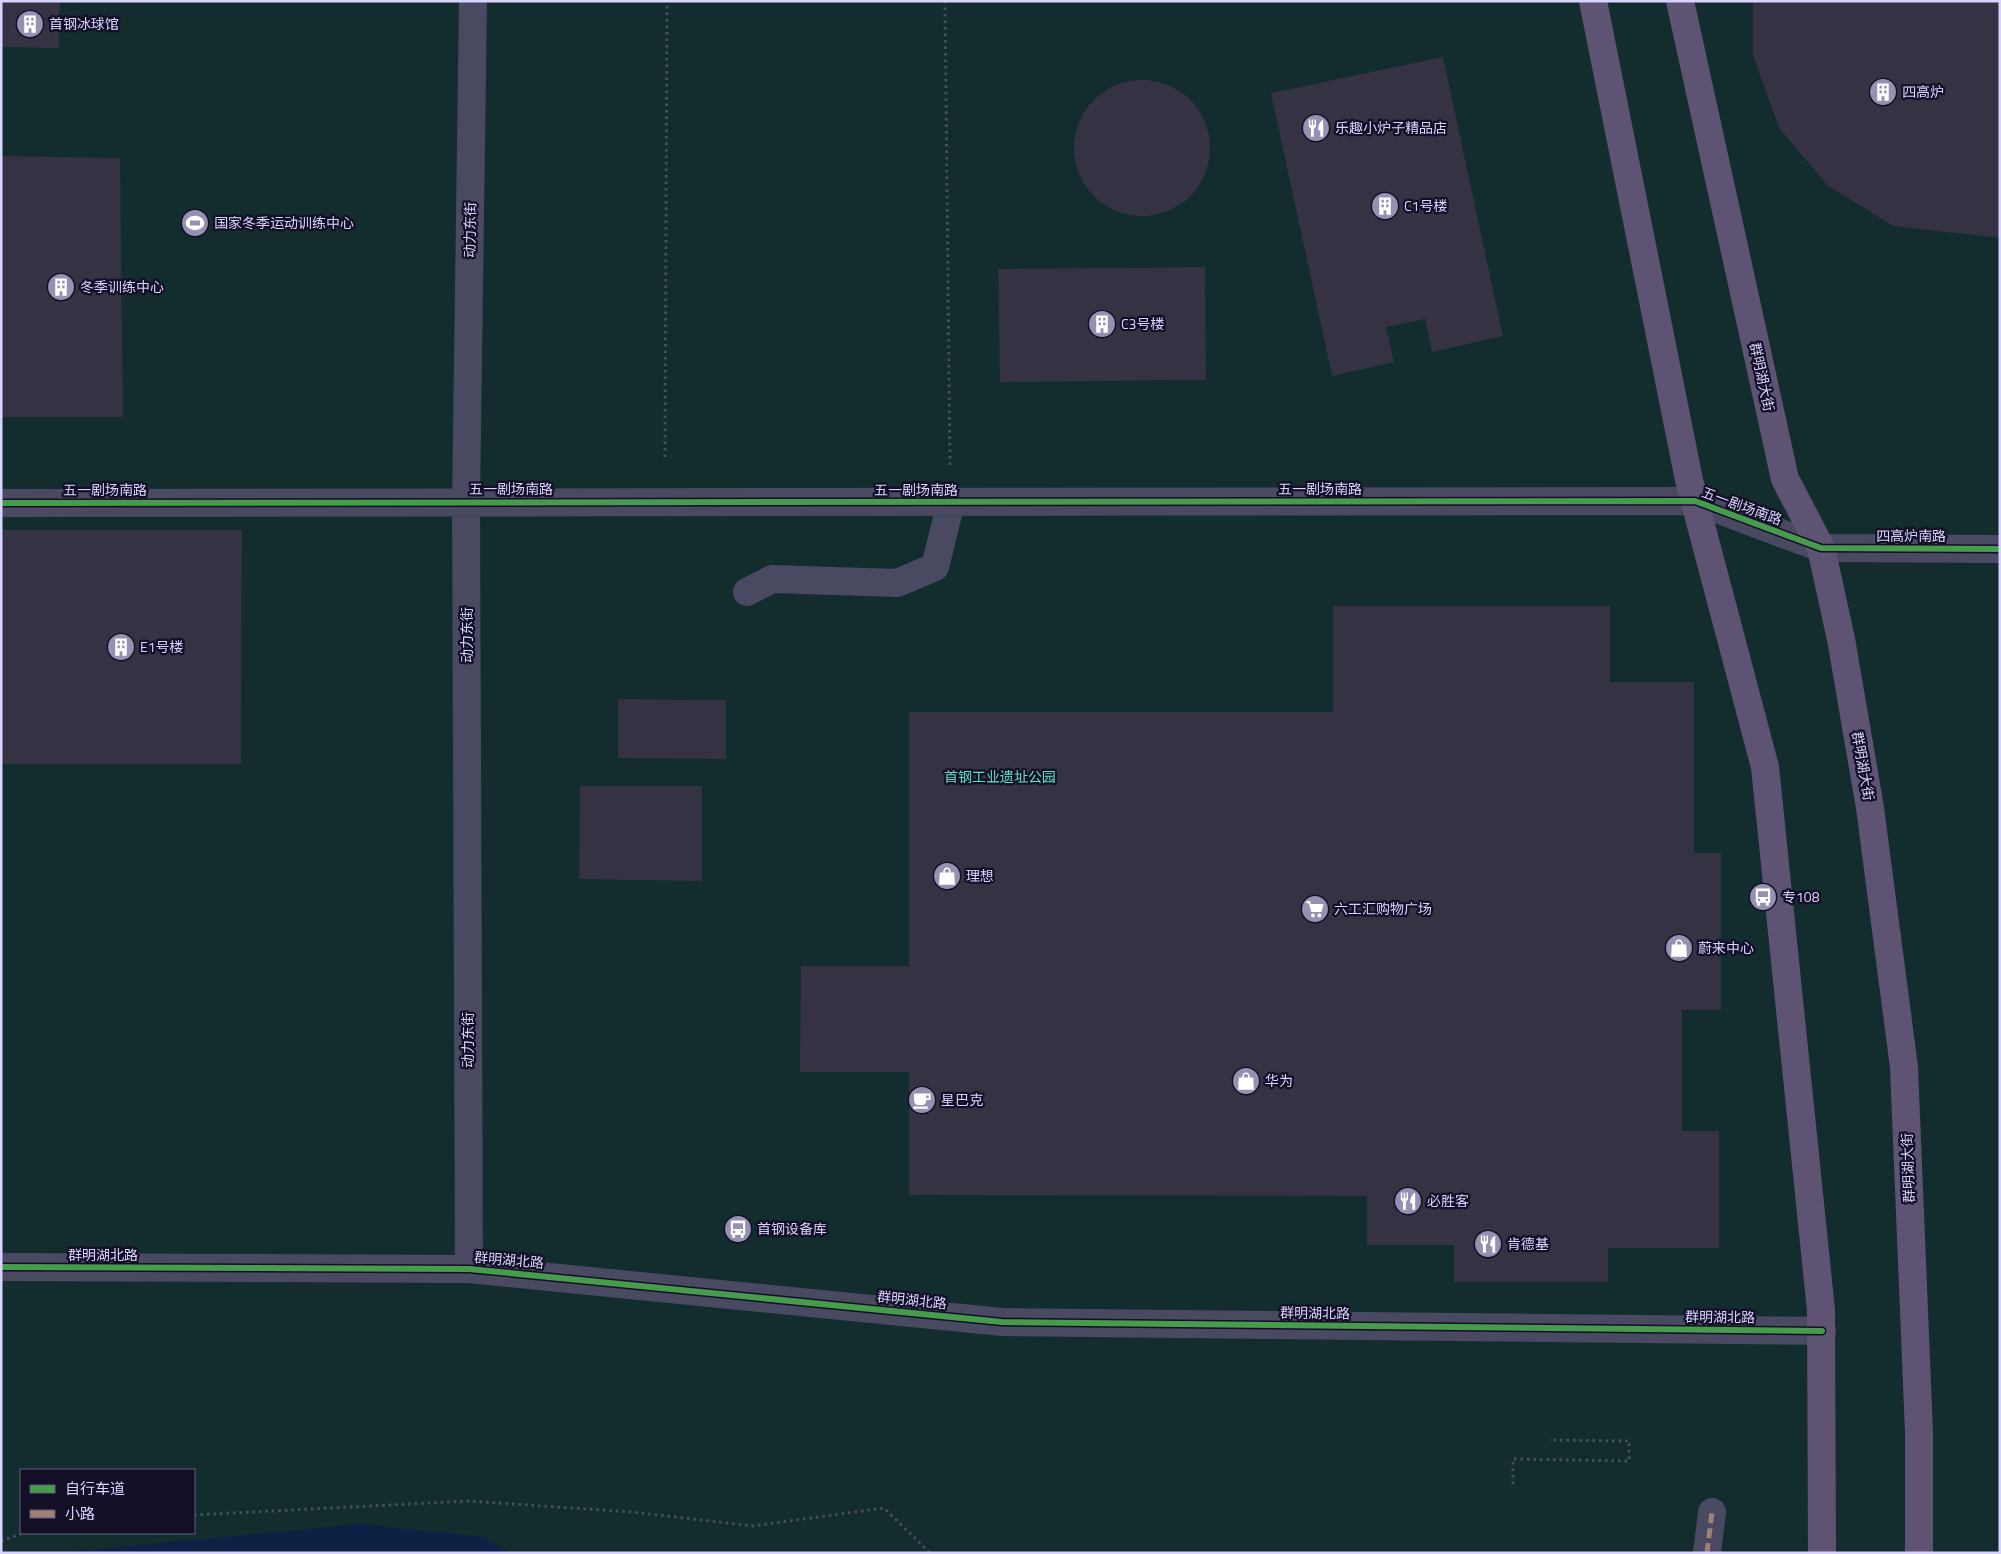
<svg xmlns="http://www.w3.org/2000/svg" width="2001" height="1554" viewBox="0 0 2001 1554" font-family="'Titillium Web','Noto Sans SC',sans-serif">
	<style>
		.green { fill: #132c2d; fill-rule: evenodd }
		.water { fill: #0d2144 }
		.building { fill: #343243 }
		.lines { fill: none; stroke-linecap: round; stroke-linejoin: round }
		.path { stroke: #44505f; stroke-width: 3; stroke-dasharray: 2.5 4; stroke-linecap: butt }
		.minor { stroke: #4a4962; stroke-width: 28 }
		.major { stroke: #5e5373; stroke-width: 28 }
		.quiet { stroke: #9e8076; stroke-width: 5; stroke-dasharray: 10 5; stroke-linecap: butt }
		.cycleway-casing { stroke: #130f26; stroke-width: 9 }
		.cycleway { stroke: #469c4c; stroke-width: 6 }
		.labels { text-anchor: middle; stroke-width: 4.5; stroke-linejoin: round; paint-order: stroke }
		.poi-label { font-size: 14px; fill: #d9d4ff; stroke: #130f26; text-anchor: start }
		.street-label { font-size: 14px; fill: #d9d4ff; stroke: #130f26 }
		.park-label { font-size: 14px; fill: #5fe0c0; stroke: #130f26 }
	</style>
	<rect width="100%" height="100%" fill="#161421"/>
	<!-- green -->
	<path class="green" d="M1 1H2000V1553H1ZM21 1470H194V1533H21Z"/>
	<!-- water -->
	<path class="water" d="M361 1524 482 1537 510 1553H57Z"/>
	<!-- building -->
	<path class="building" d="M1 1H60L59 48 1 47Z
		M1753 1H2000V238L1893 226 1827 185 1779 128 1753 55Z
		M1443 57 1503 336 1432 352 1425 319 1386 327 1394 362 1332 376 1271 93Z
		M1074 148a68 68 0 1 1 136 0a68 68 0 1 1-136 0Z
		M1 156 120 158 123 417H1Z
		M1205 267 1206 380 1000 382 998 269Z
		M1 530H242L241 764H1Z
		M1333 606H1610V682H1694V853H1721V1010H1682V1131H1719V1248H1608V1282H1454V1245H1367V1196L909 1195V1072H800L801 966H909V712H1333Z
		M618 699 726 700V759L618 758Z
		M580 786H702V881L579 879Z"/>
	<g class="lines">
		<!-- path -->
		<path class="path" d="M945 1 950 468
			M665 457 667 1
			M1513 1484V1459L1629 1461V1441L1549 1440
			M194 1515 468 1501 632 1512 753 1526 884 1508 930 1553
			M1 1541 23 1533"/>
		<!-- minor -->
		<path class="minor" d="M1 503 1695 501 1821 548 2000 549
			M747 592 772 579 897 583 935 567 951 502
			M1 1267 469 1269 1002 1322 1822 1331
			M469 1269 466 502 473 1
			M1707 1553 1712 1512"/>
		<!-- major -->
		<path class="major" d="M1593 1 1689 480 1765 767 1821 1310 1822 1553
			M1680 1 1785 479 1821 548 1841 639 1870 808 1904 1067 1919 1432V1553"/>
		<!-- quiet -->
		<path class="quiet" d="M1707 1553 1712 1512"/>
		<!-- cycleway casing -->
		<g class="cycleway-casing">
			<path id="cycleway" d="M1 503 1695 501 1821 548 2000 549
				M1 1267 469 1269 1002 1322 1822 1331"/>
		</g>
		<!-- cycleway -->
		<use href="#cycleway" class="cycleway"/>
	</g>
	<!-- icons -->
	<defs>
		<g id="building-disc" transform="scale(1.4375)"><circle r="9.5" fill="#9591b1" stroke="#130f26"/><path d="M-4-6H4V6H1V3H-1V6H-4ZM-2.5-4.3h1.7v1.8h-1.7ZM.8-4.3h1.7v1.8H.8ZM-2.5-1h1.7V.8h-1.7ZM.8-1h1.7V.8H.8Z" fill="#fff"/></g>
		<g id="restaurant-disc" transform="scale(1.4375)"><circle r="9.5" fill="#9591b1" stroke="#130f26"/><path d="M-5-6h1v4h1v-4h1v4h1v-4h1v5L-1.5 .5V6h-2V.5L-5-1ZM5-6V6H3V1.5H1.5Q1.5-4 5-6Z" fill="#fff"/></g>
		<g id="stadium-disc" transform="scale(1.4375)"><circle r="9.5" fill="#9591b1" stroke="#130f26"/><path d="M0-5a6.5 5 0 1 0 0 10a6.5 5 0 1 0 0-10ZM-3.5-1.8h7v3.6h-7Z" fill="#fff"/></g>
		<g id="shop-disc" transform="scale(1.4375)"><circle r="9.5" fill="#9591b1" stroke="#130f26"/><path d="M-5-2.5h2.3a2.7 3.5 0 0 1 5.4 0H5L5.5 6h-11ZM-1.5-2.5h3a1.5 2.3 0 0 0-3 0Z" fill="#fff"/></g>
		<g id="bus-disc" transform="scale(1.4375)"><circle r="9.5" fill="#9591b1" stroke="#130f26"/><path d="M-5-6H5V4H4V6H2V4H-2V6H-4V4H-5ZM-3.5-4V0h7V-4ZM-3.5 1.2v1.5H-2V1.2ZM2 1.2v1.5H3.5V1.2Z" fill="#fff"/></g>
		<g id="supermarket-disc" transform="scale(1.4375)"><circle r="9.5" fill="#9591b1" stroke="#130f26"/><path d="M-6-5.5h2.5l.6 2H6L4.5 2H-2.5L-4.4-4H-6ZM-1.5 3.2a1.3 1.3 0 1 0 .1 0ZM3 3.2a1.3 1.3 0 1 0 .1 0Z" fill="#fff"/></g>
		<g id="cafe-disc" transform="scale(1.4375)"><circle r="9.5" fill="#9591b1" stroke="#130f26"/><path d="M-5.5-4.5H6V0H3Q3 3.5 0 3.5H-2.5Q-5.5 3.5-5.5 0ZM3-3.2v2h1.7v-2ZM-6 4.5H4V6H-6Z" fill="#fff"/></g>
	</defs>
	<g fill-rule="evenodd">
		<use href="#building-disc" x="30" y="24"/>
		<use href="#building-disc" x="1883" y="92"/>
		<use href="#restaurant-disc" x="1316" y="128"/>
		<use href="#building-disc" x="1385" y="206"/>
		<use href="#stadium-disc" x="195" y="223"/>
		<use href="#building-disc" x="61" y="287"/>
		<use href="#building-disc" x="1102" y="324"/>
		<use href="#building-disc" x="121" y="647"/>
		<use href="#shop-disc" x="947" y="876"/>
		<use href="#bus-disc" x="1763" y="897"/>
		<use href="#supermarket-disc" x="1315" y="909"/>
		<use href="#shop-disc" x="1679" y="948"/>
		<use href="#shop-disc" x="1246" y="1081"/>
		<use href="#cafe-disc" x="922" y="1100"/>
		<use href="#restaurant-disc" x="1408" y="1201"/>
		<use href="#bus-disc" x="738" y="1229"/>
		<use href="#restaurant-disc" x="1488" y="1244"/>
	</g>
	<g class="labels">
		<!-- poi labels -->
		<g class="poi-label">
			<text x="49" y="29">首钢冰球馆</text>
			<text x="1902" y="97">四高炉</text>
			<text x="1335" y="133">乐趣小炉子精品店</text>
			<text x="1404" y="211">C1号楼</text>
			<text x="214" y="228">国家冬季运动训练中心</text>
			<text x="80" y="292">冬季训练中心</text>
			<text x="1121" y="329">C3号楼</text>
			<text x="140" y="652">E1号楼</text>
			<text x="966" y="881">理想</text>
			<text x="1782" y="902">专108</text>
			<text x="1334" y="914">六工汇购物广场</text>
			<text x="1698" y="953">蔚来中心</text>
			<text x="1265" y="1086">华为</text>
			<text x="941" y="1105">星巴克</text>
			<text x="1427" y="1206">必胜客</text>
			<text x="757" y="1234">首钢设备库</text>
			<text x="1507" y="1249">肯德基</text>
		</g>
		<!-- street labels -->
		<g class="street-label">
			<text transform="translate(470 230) rotate(-89)" y="5">动力东街</text>
			<text transform="translate(1762 377) rotate(78)" y="5">群明湖大街</text>
			<text x="511" y="494">五一剧场南路</text>
			<text x="1320" y="494">五一剧场南路</text>
			<text x="105" y="495">五一剧场南路</text>
			<text x="916" y="495">五一剧场南路</text>
			<text transform="translate(1742 506) rotate(20)" y="5">五一剧场南路</text>
			<text x="1911" y="541">四高炉南路</text>
			<text transform="translate(467 635) rotate(-90)" y="5">动力东街</text>
			<text transform="translate(1863 766) rotate(80)" y="5">群明湖大街</text>
			<text transform="translate(468 1040) rotate(-90)" y="5">动力东街</text>
			<text transform="translate(1908 1168) rotate(-92)" y="5">群明湖大街</text>
			<text x="103" y="1260">群明湖北路</text>
			<text transform="translate(509 1260) rotate(5)" y="5">群明湖北路</text>
			<text transform="translate(912 1300) rotate(6)" y="5">群明湖北路</text>
			<text transform="translate(1315 1313) rotate(1)" y="5">群明湖北路</text>
			<text transform="translate(1720 1317) rotate(1)" y="5">群明湖北路</text>
		</g>
		<!-- park labels -->
		<g class="park-label">
			<text x="1000" y="782">首钢工业遗址公园</text>
		</g>
	</g>
	<!-- border -->
	<rect width="2001" height="1554" fill="none" stroke="#d9d4ff" stroke-width="5"/>
	<!-- legend -->
	<rect x="20" y="1469" width="175" height="65" fill="#130f26" stroke="#625e7d"/>
	<rect x="30" y="1485" width="25" height="8" fill="#469c4c" stroke="#625e7d"/>
	<text x="65" y="1494" font-size="15" fill="#d9d4ff">自行车道</text>
	<rect x="30" y="1510" width="25" height="8" fill="#9e8076" stroke="#625e7d"/>
	<text x="65" y="1519" font-size="15" fill="#d9d4ff">小路</text>
</svg>
